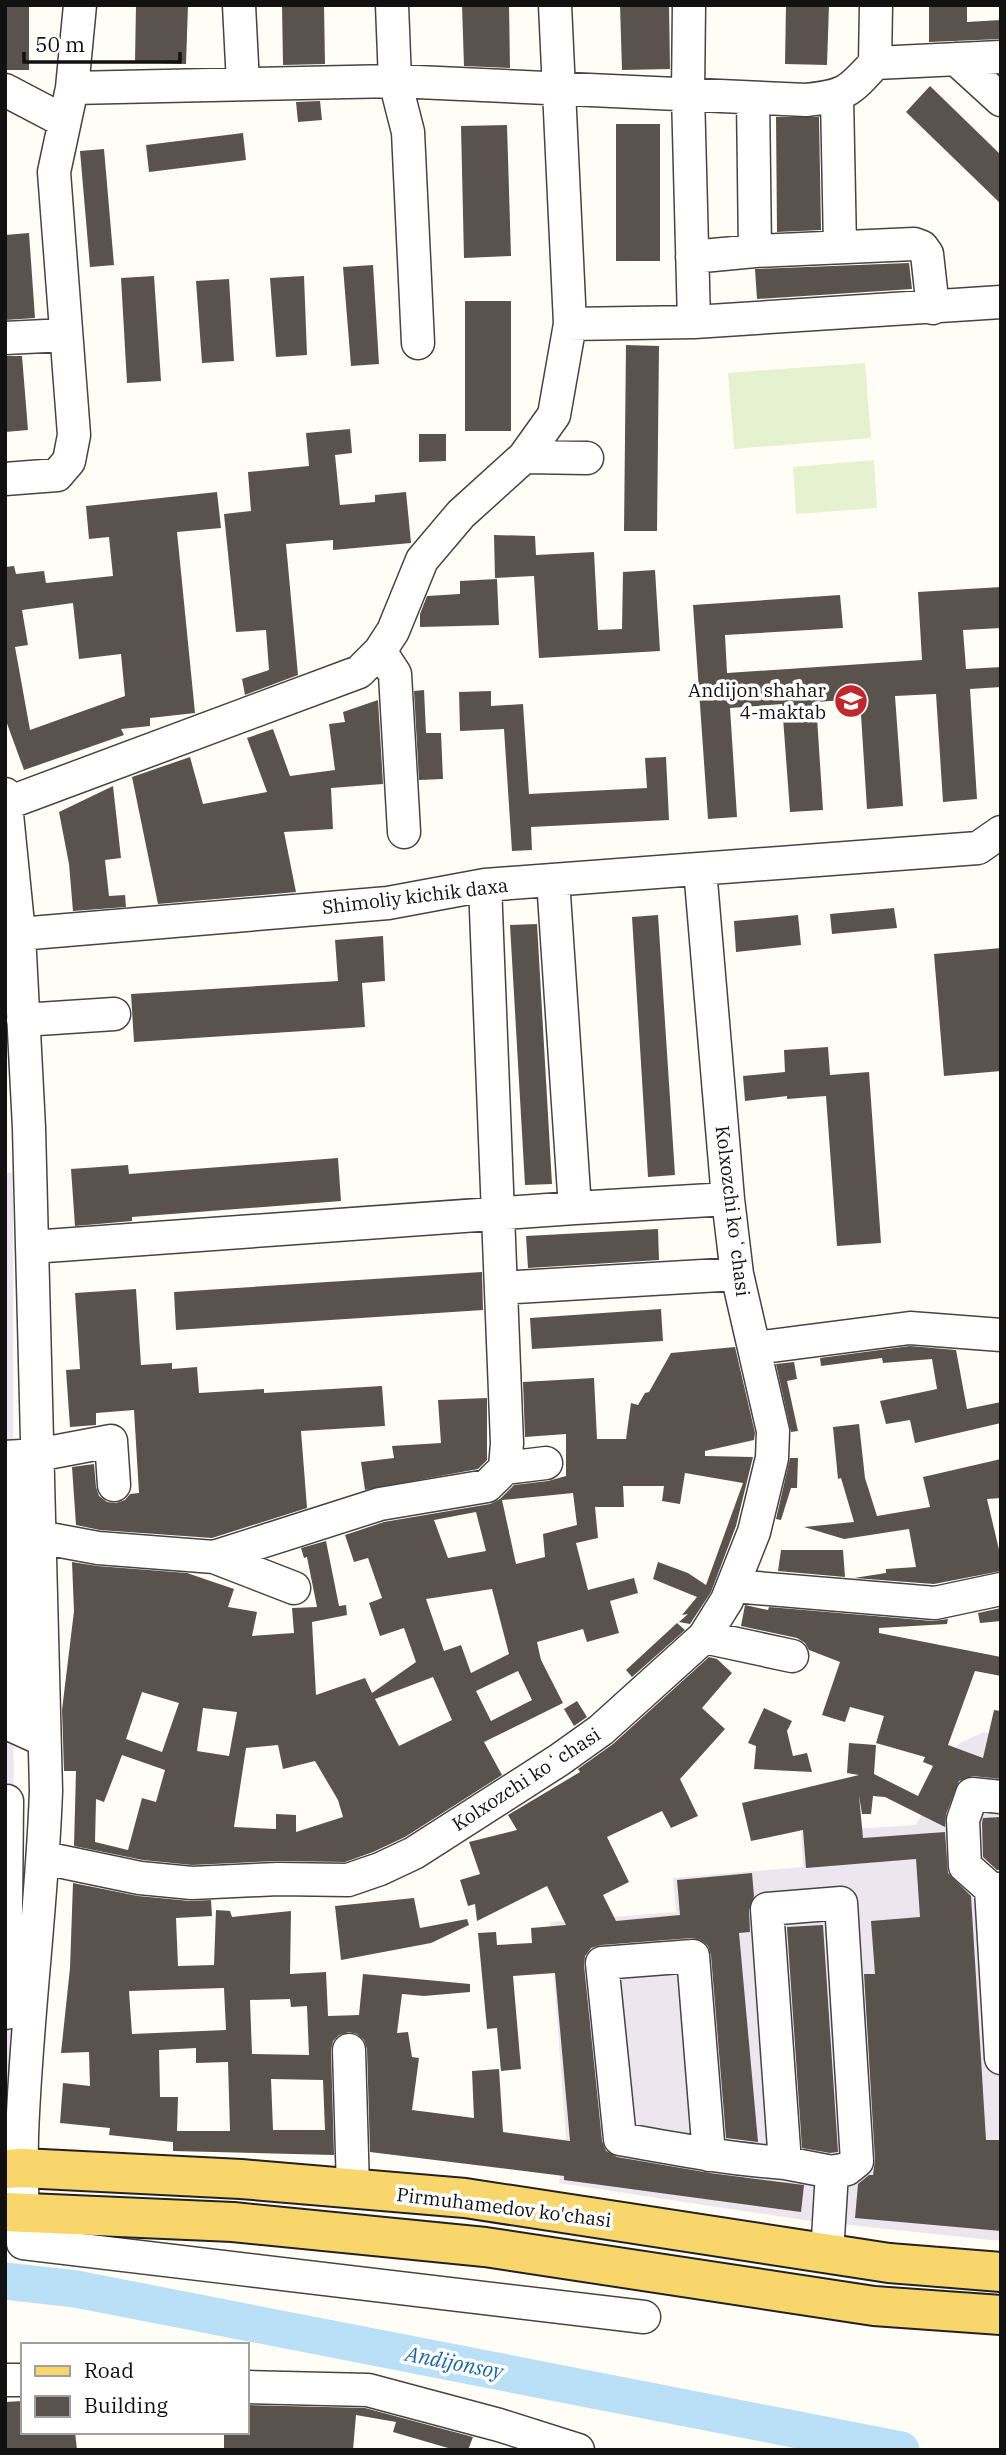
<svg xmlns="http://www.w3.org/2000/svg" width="1006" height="2455" viewBox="0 0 1006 2455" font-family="'IBM Plex Serif',serif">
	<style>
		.industrial { fill: #eee6ef }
		.pitch { fill: #e6f2cf }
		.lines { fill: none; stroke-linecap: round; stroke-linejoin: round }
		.river { stroke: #b9e0f7; stroke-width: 37 }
		.building { fill: #5a524d; fill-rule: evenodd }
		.minor-casing { stroke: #444; stroke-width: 35 }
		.major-casing { stroke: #222; stroke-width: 42 }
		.minor { stroke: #fff; stroke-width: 32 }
		.major { stroke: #f9d66b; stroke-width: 38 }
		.labels { text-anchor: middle; stroke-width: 7; stroke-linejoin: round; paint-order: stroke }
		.poi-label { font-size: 19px; fill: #111; stroke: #fff; text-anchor: end }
		.street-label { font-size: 19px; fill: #111; stroke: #fff }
		.water-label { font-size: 21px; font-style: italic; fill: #1768a6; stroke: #fff }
	</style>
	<rect width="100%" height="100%" fill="#fffdf5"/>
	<!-- industrial -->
	<path class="industrial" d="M5 1173H13L14 2136 5 2141Z
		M983 1732 1001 1736V2241L811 2221 559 2183 566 2138 550 1922 676 1912 673 1878 803 1867 801 1832 916 1825 958 1744Z"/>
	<!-- pitch -->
	<path class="pitch" d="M865 363 871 438 734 449 728 373Z
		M874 460 877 508 796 514 793 467Z"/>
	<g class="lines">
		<!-- river -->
		<path class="river" d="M5 2281 76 2289 901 2450"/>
	</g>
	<!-- building -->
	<path class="building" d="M5 5H29V70H5Z
		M136 5H188L186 64 135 62Z
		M282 5H324L325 64 283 65Z
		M462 5H509L510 68 464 66Z
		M620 5H669L670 69 622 70Z
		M786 5H829L827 65 785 64Z
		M929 5H967V22L1001 20V39L929 42Z
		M930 86 1001 155V204L906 112Z
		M320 101 322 120 298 122 296 102Z
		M776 117H819L821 230 777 232Z
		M616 124H660V261H616Z
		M507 125 511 256 464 258 461 126Z
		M243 133 246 160 149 172 146 145Z
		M104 149 114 265 90 267 80 151Z
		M29 233 35 318 5 320V235Z
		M909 263 912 289 757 299 755 269Z
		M373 265 379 364 351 366 343 267Z
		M154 276 161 381 127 383 121 278Z
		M304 276 307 355 276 357 270 278Z
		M229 279 234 361 202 363 196 281Z
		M465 301H511V431H465Z
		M626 345 659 346 657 531H624Z
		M5 356H22L28 430 5 432Z
		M350 429 352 453 335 455 340 505 375 502V495L406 492 411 543 333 550V540L286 544 298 675 245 695 242 679 269 670 266 630 236 632 224 514 251 511 248 472 309 466 306 433Z
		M419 434H446V461L419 462Z
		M217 492 221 528 177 532 195 713 150 718V726L121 729 124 735 24 770 5 718V567L14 566 16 574 44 571 46 583 113 576 109 537 89 539 86 506ZM73 603 79 659 121 654 125 696 30 730 15 647 28 645 22 610Z
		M494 535 535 536 536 555 594 552 598 630 622 629 623 572 655 570 660 651 539 658 534 576 495 578Z
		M497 579 499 625 420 627V614L427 596 460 594V581Z
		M1001 587V628L963 630 966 669 1001 667V687L970 689 977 799 943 802 936 694 895 696 903 806 867 809 860 699 816 702 823 810 790 812 782 704 730 708 737 817 708 819 693 605 840 595 843 628 725 635 727 673 922 660 918 592Z
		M424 690 426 733H441L443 779 419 780 414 691Z
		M491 691V706L523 704 529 794 647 788 645 758 666 757 669 820 531 827 532 850 512 851 504 729 460 731 459 692Z
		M378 700 383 784 331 788 333 829 284 832 296 892 158 904 132 777 190 757 203 804 267 792 247 738 273 729 290 776 335 770 329 724 345 722 343 712Z
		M113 786 121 858 105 860 109 896 125 895 126 907 73 911 69 864 59 812Z
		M894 908 897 928 832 934 830 914Z
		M658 915 675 1175 648 1177 632 917Z
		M798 915 801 945 736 952 734 921Z
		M537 924 552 1184 525 1185 510 925Z
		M383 936 385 981 362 983 365 1027 134 1042 131 994 338 981 335 940Z
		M1001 948V1071L944 1076 934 954Z
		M828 1047 830 1075 869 1072 881 1243 837 1246 826 1096 787 1099V1096L745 1101 743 1076 785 1072 784 1050Z
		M338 1158 341 1201 132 1217V1221L75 1226 71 1169 128 1165 129 1174Z
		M658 1229 659 1260 528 1268 526 1236Z
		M482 1272 483 1310 176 1330 174 1292Z
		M136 1289 141 1365 172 1363V1369L197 1367 199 1393 264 1389V1393L382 1386 385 1426 301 1431 307 1508 212 1538 100 1530 76 1525 72 1467 94 1464 96 1487 99 1496 107 1502 116 1503 125 1500 130 1494 139 1493 134 1410 96 1413V1425L70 1427 66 1370 80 1369 75 1293Z
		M661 1309 663 1341 532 1349 530 1318Z
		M910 1346 956 1350 967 1409 1001 1402V1423L915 1443 910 1420 886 1424 880 1401 937 1389 932 1359 883 1363 882 1358 821 1366 820 1358Z
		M735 1347 755 1433 754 1440 705 1451V1456L753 1457 736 1526 711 1592 690 1624 679 1622 688 1614 682 1615 697 1597 653 1579 658 1562 688 1573 706 1585 743 1483 685 1473 680 1504 662 1501 664 1486H623L624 1507H595L598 1538 576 1543 588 1590 634 1578 638 1593 610 1601 619 1633 587 1642 583 1629 537 1642 541 1660 563 1703 484 1742 502 1775 405 1837 373 1852 345 1862 277 1861 192 1865 143 1860 74 1846 76 1771H64L62 1710 74 1611 72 1562 97 1566 187 1573 234 1589 228 1607 257 1612 252 1636 294 1633 292 1608 317 1607 307 1557 304 1558 301 1548 326 1541 339 1606 346 1605 347 1615 312 1622 316 1695 365 1678 372 1693 416 1662 404 1628 380 1636 369 1603 382 1598 368 1558 354 1562 345 1535 384 1522 490 1504 500 1499 514 1485 548 1481 566 1476V1434L525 1437 523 1382 594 1378 597 1439H626L631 1403 638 1405 645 1393 649 1392 671 1353ZM573 1493 577 1525 543 1534 545 1557 516 1564 502 1500ZM476 1512 486 1551 448 1558 434 1520ZM492 1589 509 1654 471 1673 461 1645 444 1651 426 1599ZM518 1671 532 1700 491 1721 476 1691ZM433 1677 452 1720 399 1746 375 1699ZM142 1692 179 1703 162 1752 126 1739ZM203 1708 237 1712 229 1756 197 1751ZM278 1745 283 1769 315 1761 338 1800 343 1817 296 1832V1815L276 1814V1829L234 1827 246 1748ZM122 1755 165 1770 156 1802 142 1798 128 1850 95 1842 96 1799 104 1802Z
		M794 1362 797 1379 787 1381 798 1431 791 1432 776 1364Z
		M487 1398V1460L478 1469 365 1490 361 1462 394 1458 392 1446 441 1443 438 1400Z
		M859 1424 865 1478 877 1516 930 1507 923 1477 1001 1459V1498L987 1499 1001 1558V1571L934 1584 854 1578 886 1573V1569L916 1567 909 1529 844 1539 804 1527 854 1522 841 1478 838 1479 833 1427Z
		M790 1458H798L797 1488H791L781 1520 776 1519Z
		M781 1550H843L845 1577 778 1571Z
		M745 1605 768 1610 769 1607 933 1621 948 1619 947 1624 879 1628V1633L1001 1657V1676L975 1671 948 1745 983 1758 994 1710 1001 1711V1779L973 1776 959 1781 946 1814 945 1827 885 1797 873 1796 871 1814H862L859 1795 863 1838 945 1832 948 1873 971 1896 986 2140H1001V2231L855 2218 858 2184 869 2175H873L875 2160 864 1974H875L871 1921 920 1917 916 1859 806 1868 803 1830 751 1841 742 1803 859 1775 847 1773 849 1743 876 1745 874 1774 918 1796 933 1766 923 1762 925 1757 876 1743 884 1716 850 1707 845 1722 822 1715 840 1662 809 1650 805 1643 797 1638 741 1626Z
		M1001 1608V1621L980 1623 978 1613Z
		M677 1623 685 1630 632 1677 626 1670Z
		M709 1657 717 1659 732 1673 702 1708 725 1729 680 1779 698 1816 671 1828 662 1811 607 1837 629 1882 603 1895 616 1921 680 1915 677 1880 752 1873 754 1896 749 1910 750 1932 739 1933 758 2142 726 2138 711 1955 708 1946 701 1940 692 1938 601 1945 591 1948 585 1956 584 1965 602 2141 606 2151 617 2157 710 2173 804 2185 801 2212 564 2180V2176L370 2152 367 2049 364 2040 357 2034 349 2032 339 2035 333 2041 331 2050 334 2155 173 2151V2142L109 2135 110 2128 60 2123 63 2083 90 2086 89 2052 61 2053 70 1968 73 1883 138 1896 190 1901 211 1900 212 1916 176 1918 178 1966 214 1965 216 1910 230 1911 232 1917 291 1911 290 1974 326 1972 328 2016 359 2015 363 1974 470 1984V1992L424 1996 402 1994 397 2033 408 2032 412 2057 419 2058 412 2110 474 2118 472 2071 499 2069 503 2132 570 2141 555 1973 513 1976 521 2069 501 2071 497 2028 487 2029 478 1933 496 1932 497 1945 532 1943 531 1928 566 1925 547 1886 477 1921 475 1904 468 1906 460 1880 480 1874 469 1842 517 1830 508 1815 580 1772 578 1769 613 1744ZM224 1988 226 2030 132 2034 129 1991ZM290 1999 291 2007 307 2006 309 2055 252 2054 250 2000ZM196 2048V2063L228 2062 230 2131H177L178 2097H160L159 2050ZM271 2079 323 2080 325 2130H273Z
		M577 1701 587 1717 574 1726 564 1709Z
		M764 1708 792 1721 787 1731 793 1756 807 1753 812 1772 754 1769 756 1746 748 1743Z
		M1001 1817V1870H997L983 1857 982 1823 983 1818Z
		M414 1898 420 1928 467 1919 469 1925 431 1943 341 1960 335 1906Z
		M823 1925 838 2152 830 2153 802 2148 787 1927Z
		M23 2401V2432H75L77 2450H7L5 2402Z
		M247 2405 365 2408 473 2437 468 2450H455L393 2432 396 2422 356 2415 353 2450H224V2432H247Z"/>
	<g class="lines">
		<!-- minor casing -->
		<g class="minor-casing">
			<path id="minor" d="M239 5 243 84
				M392 5 395 81 408 132 418 343
				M689 5 688 94 694 322
				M956 59 1001 100
				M875 63 876 5
				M72 88 395 81 806 100C845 96 849 92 875 63L1001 57
				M5 90 64 121
				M837 97 840 247
				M753 98 755 251
				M692 257 755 251 914 244 922 247 927 254 933 308
				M570 324 694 322 1001 302
				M5 338 66 335
				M524 457 587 458
				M5 479 57 475 69 461 74 435 54 172 72 88 80 5
				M380 651 395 674 404 832
				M5 794 19 934
				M5 804 359 672 380 651 393 631 422 560 461 514 524 457 554 415 570 324 555 5
				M553 880 575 1208
				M23 1020 114 1014
				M32 1247 575 1208 728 1199
				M501 1288 737 1274
				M755 1348 910 1328 1001 1335
				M5 1457 37 1455 111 1441 114 1485
				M505 1468 546 1463
				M38 1475 16 1478 7 1490 13 1726 44 1740
				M39 1537 98 1548 214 1557 380 1504 487 1486 505 1468 507 1443 485 885
				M214 1557 294 1588
				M733 1586 935 1603 1001 1589
				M704 1637 792 1656
				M5 1801H7L5 2013
				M44 1858 140 1878 192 1883 278 1879 348 1880 380 1869 414 1853 559 1760 601 1730 704 1637 727 1600 754 1532 772 1458 773 1431 737 1274 728 1199 700 869
				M991 1889 965 1866 963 1820 972 1794 1001 1797
				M1001 1889H991L1001 2058
				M349 2050 353 2189
				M709 2155 693 1956 602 1963 620 2139C675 2149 729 2159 785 2163
				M827 2254 832 2172 847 2169 857 2161 841 1903 767 1909 785 2163 832 2172
				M644 2317 23 2243C23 2207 21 2172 22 2136 26 2021 42 1906 46 1791L29 1128 19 934 388 903 485 885 978 848 1001 832
				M5 2380H23
				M247 2387 368 2390 499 2425 578 2450"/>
		</g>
		<!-- major casing -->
		<g class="major-casing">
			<path id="major" d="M5 2169 22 2168 241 2179 465 2198 889 2263 1001 2272
				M5 2212 233 2222 485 2247 874 2306 1001 2315"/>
		</g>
		<!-- minor -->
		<use href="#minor" class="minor"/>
		<!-- major -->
		<use href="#major" class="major"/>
	</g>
	<!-- icons -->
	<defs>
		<g id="school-disc" transform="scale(1.75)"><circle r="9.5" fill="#c4262e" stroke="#fff"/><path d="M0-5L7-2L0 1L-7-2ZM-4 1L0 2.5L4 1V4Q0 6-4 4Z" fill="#fff"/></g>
	</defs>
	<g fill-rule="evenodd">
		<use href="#school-disc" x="851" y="701"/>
	</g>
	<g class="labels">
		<!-- poi labels -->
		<g class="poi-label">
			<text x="826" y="697">Andijon shahar<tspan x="826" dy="22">4-maktab</tspan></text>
		</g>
		<!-- street labels -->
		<g class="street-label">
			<text transform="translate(415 896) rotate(-7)" y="7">Shimoliy kichik daxa</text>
			<text transform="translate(733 1211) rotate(83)" y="7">Kolxozchi koʻchasi</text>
			<text transform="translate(526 1779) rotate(-33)" y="7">Kolxozchi koʻchasi</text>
			<text transform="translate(504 2207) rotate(7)" y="7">Pirmuhamedov ko'chasi</text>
		</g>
		<!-- water labels -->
		<g class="water-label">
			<text transform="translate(454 2363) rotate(11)" y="7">Andijonsoy</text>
		</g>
	</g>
	<!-- border -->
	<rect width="1006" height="2455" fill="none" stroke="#111111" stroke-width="14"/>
	<!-- legend -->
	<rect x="21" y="2343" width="228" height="91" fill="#ffffff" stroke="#a0a0a0" stroke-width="2"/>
	<rect x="35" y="2366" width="35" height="10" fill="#f9d66b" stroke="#a0a0a0" stroke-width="2"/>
	<text x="84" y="2378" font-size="21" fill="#111111">Road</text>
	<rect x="35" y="2396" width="35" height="21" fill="#5a524d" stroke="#a0a0a0" stroke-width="2"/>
	<text x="84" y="2413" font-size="21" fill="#111111">Building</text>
	<!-- scale -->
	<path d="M24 52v10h156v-10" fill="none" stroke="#111111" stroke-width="3.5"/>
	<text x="35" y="52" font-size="21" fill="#111111" stroke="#ffffff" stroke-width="5" paint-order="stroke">50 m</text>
</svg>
